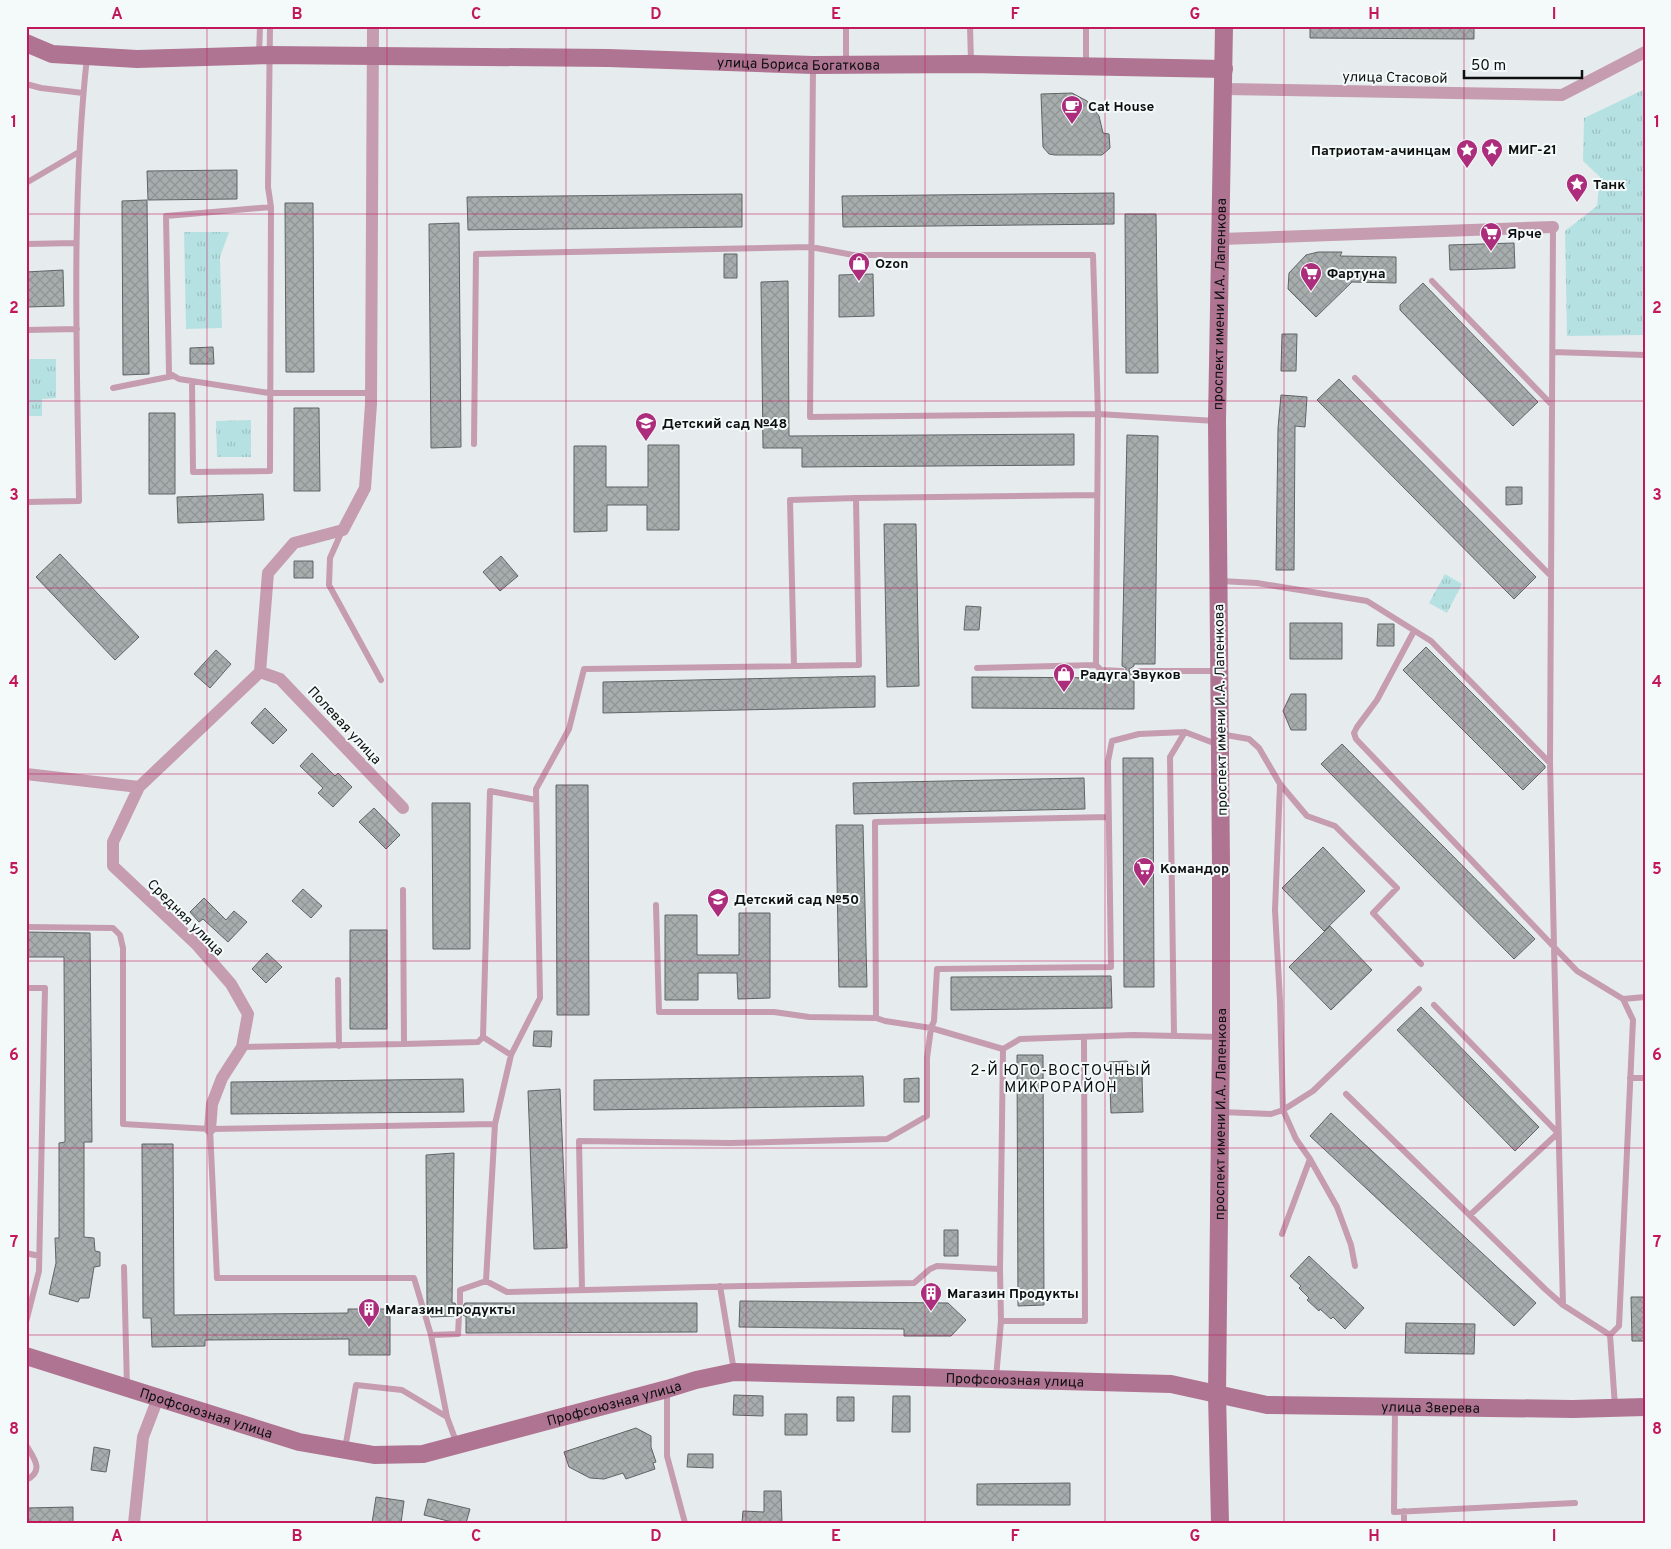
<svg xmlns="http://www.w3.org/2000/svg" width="1671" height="1549" viewBox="0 0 1671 1549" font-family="Overpass,sans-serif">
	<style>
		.grass { fill: url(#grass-tufts) }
		.building { fill: url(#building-cross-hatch); stroke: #5f6465 }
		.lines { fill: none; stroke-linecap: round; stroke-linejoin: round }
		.lane { stroke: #c59cb0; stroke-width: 6 }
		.street { stroke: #c59cb0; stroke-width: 12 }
		.secondary { stroke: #b07493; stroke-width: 18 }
		.grid { fill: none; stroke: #c2185b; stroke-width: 1; stroke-opacity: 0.55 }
		.labels { text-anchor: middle; stroke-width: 4; stroke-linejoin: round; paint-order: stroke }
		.street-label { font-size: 14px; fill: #0e1010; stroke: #f4fafa }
		.poi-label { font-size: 14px; font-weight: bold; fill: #0e1010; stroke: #f4fafa; text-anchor: start }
		.neighbourhood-label { font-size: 15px; letter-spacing: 1px; fill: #0e1010; stroke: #f4fafa }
		.neatline { fill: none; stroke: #c2185b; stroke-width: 2 }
		.grid-label { font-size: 16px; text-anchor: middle; font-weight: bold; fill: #c2185b }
	</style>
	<defs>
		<pattern id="grass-tufts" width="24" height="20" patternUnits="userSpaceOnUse" patternTransform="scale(1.25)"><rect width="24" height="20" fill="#b6e1e3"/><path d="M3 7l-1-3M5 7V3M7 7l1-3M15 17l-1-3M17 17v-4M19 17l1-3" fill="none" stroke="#9bc0c2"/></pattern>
		<pattern id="building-cross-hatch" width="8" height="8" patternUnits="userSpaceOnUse" patternTransform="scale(1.25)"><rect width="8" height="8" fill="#a7adad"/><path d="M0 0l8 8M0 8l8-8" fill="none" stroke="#8f9494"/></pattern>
	</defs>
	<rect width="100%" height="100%" fill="#e6eced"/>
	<!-- grass -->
	<path class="grass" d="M1645 89V335L1567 336 1565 231 1597 206 1600 177 1583 161 1584 118Z
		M184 232H229L220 257 222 328 186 329Z
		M26 359H56V398L42 399V416H26Z
		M251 420V457H217L216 421Z
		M1445 574 1462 584 1447 613 1429 603Z"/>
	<!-- building -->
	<path class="building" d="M1310 26H1474V39L1310 38Z
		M1072 93 1087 101 1099 116 1103 133 1109 134 1110 148 1102 155H1055L1049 154 1043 147 1041 94Z
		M237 170V199L148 200 147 171Z
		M1114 193V224L843 227 842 196Z
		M742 194V227L468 230 467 197Z
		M147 200 149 374 123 375 122 201Z
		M285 203H313L314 372H286Z
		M1125 214H1156L1158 373H1126Z
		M459 223 461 447 431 448 429 224Z
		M1514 243 1515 268 1450 270 1449 245Z
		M1318 252H1342L1340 256 1396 257V283L1352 282 1316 317 1288 289 1289 273 1306 255Z
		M724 254H737V278H724Z
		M63 270 64 306 26 307V272Z
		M873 274 874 316 839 317V275Z
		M788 281 789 436 1074 434V465L802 467V448H763L761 282Z
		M1423 283 1538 402 1513 426 1400 310V305Z
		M1282 334H1297L1296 371H1281Z
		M213 347 214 364H190V348Z
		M1339 379 1536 577 1514 599 1317 400Z
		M1281 395 1307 397 1305 427 1295 426 1294 570H1276L1278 428Z
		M294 408H319L320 491H294Z
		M149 413H175V494H149Z
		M1127 435 1158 436 1155 664H1134V666L1129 669 1130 674 1134 676V709L972 708V677L1122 678 1126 673V668L1122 666Z
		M648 445H679V530H647V505H607V531L574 532V446H606V487H648Z
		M1506 487H1522V504L1506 505Z
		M263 494 264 520 178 523 177 497Z
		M884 524H916L919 686 887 687Z
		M60 554 139 637 115 660 36 577Z
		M501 556 518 576 500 591 483 572Z
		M294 561H313V578H294Z
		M966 606 981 607 979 630H964Z
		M1290 623H1342V659H1290Z
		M1378 624H1394V646H1377Z
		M1426 647 1545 766V768L1523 790 1403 670Z
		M216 650 231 664 210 688 194 674Z
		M875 676V707L603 713V682Z
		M1291 694H1306V730H1291L1283 711Z
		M265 708 287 730 273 744 251 723Z
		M1342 744 1535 939 1514 959 1321 764Z
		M312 753 335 776 338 773 352 787 333 807 318 793 323 788 300 766Z
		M1123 758H1153L1154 987H1124Z
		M1084 778 1085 809 854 814 853 783Z
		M556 785H588L589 1015H557Z
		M432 803H470V949H433Z
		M374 808 400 835 386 849 359 822Z
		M836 825H863L867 987H839Z
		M1323 847 1365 891 1324 931 1282 888Z
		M303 889 322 906 311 918 292 901Z
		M204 898 226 920 234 911 247 922 228 942 203 919 199 922 190 912Z
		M739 913H770V998L738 999 737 973H698V1000H665V915H697V955H739Z
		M1330 926 1372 970 1331 1010 1289 967Z
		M350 930H387V1029H350Z
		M26 932 90 933 92 1142H84V1237L94 1238 95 1251 100 1252V1266L94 1267 89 1298H80L78 1302 49 1294 56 1263 55 1238H59V1143L65 1142 64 957H26Z
		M267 953 282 967 266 983 252 969Z
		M1111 976 1112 1008 951 1010V977Z
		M1421 1007 1539 1127 1515 1151 1397 1030Z
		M534 1031H552L551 1047 533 1046Z
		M1017 1055H1043L1044 1305 1018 1306Z
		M1127 1061 1142 1075 1143 1112 1111 1113 1109 1062Z
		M863 1076 864 1106 594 1110V1080Z
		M919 1078V1102H904V1079Z
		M463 1079 464 1112 231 1114V1082Z
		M560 1089 567 1248 534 1249 528 1091Z
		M1331 1113 1536 1303 1514 1326 1310 1136Z
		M142 1144H173L174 1315 348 1313V1309H390V1355H349V1339L205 1340V1346L152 1347 151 1318H143Z
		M454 1153 452 1303H455L457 1307 462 1308 465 1303H697V1332L466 1333V1316H464L461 1312H456L454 1316 431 1317 427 1304 426 1155Z
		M944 1230H958V1256H944Z
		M1309 1256 1364 1308 1345 1329 1333 1317 1331 1319 1320 1309 1319 1311 1307 1300 1309 1298 1299 1288 1301 1286 1290 1276Z
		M1631 1297H1645V1341H1632Z
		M740 1301 948 1303 966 1320 951 1336H904V1329L739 1327Z
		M1406 1323 1475 1324 1474 1354 1405 1353Z
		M734 1395 763 1396V1416L733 1415Z
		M893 1396H910V1432H892Z
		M837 1397H854V1421H837Z
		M785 1414H807V1435H785Z
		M636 1428 651 1436V1447L656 1462 653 1463 655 1469 626 1479 623 1473 604 1479 590 1478 569 1467 564 1452Z
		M94 1447 110 1450 106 1472 91 1470Z
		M688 1454H713V1468L687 1467Z
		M1070 1483V1505H977V1484Z
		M764 1491H781L782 1523H742L743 1511 764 1512Z
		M376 1497 404 1501 401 1523H372Z
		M428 1499 470 1509 466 1523H456L424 1515Z
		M73 1507V1523H26V1508Z"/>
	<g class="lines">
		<!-- lane -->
		<path class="lane" d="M970 26 971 62
			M1086 26V65
			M259 55 260 26
			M846 62V26
			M813 65C812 183 810 300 810 417L1098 414 1216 421
			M26 84 41 88 83 93
			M26 183 79 152
			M271 207 166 216 169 373 179 379 269 393H371
			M1553 227 1550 763 1554 947 1577 971 1623 999 1633 1020 1619 1326 1610 1335 1615 1406
			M26 244 76 243
			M1432 281 1552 405
			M26 330 77 329
			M1553 352 1645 355
			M1355 378 1551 576
			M192 381 193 472 270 471 271 207 268 187 270 26
			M113 388 173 376
			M474 444 476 254 811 247 853 255H1093L1098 414 1096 665 977 668
			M26 502 79 501C77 353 71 205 87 57
			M342 531 330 558 329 585 381 680
			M1221 581 1257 583 1367 601 1431 641 1550 763
			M1414 631 1377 700 1357 727 1354 733 1356 739 1554 947 1563 1305
			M1096 665 1101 670 1122 671
			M794 666 790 500 856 498
			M1134 671H1218
			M1220 734 1249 739 1259 748 1280 784 1275 910 1280 1001 1283 1110 1296 1139 1310 1159 1337 1207 1351 1245 1355 1266
			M1280 784 1307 816 1335 826 1397 888 1373 913 1421 964
			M1108 817 875 822 876 1018 885 1021 931 1028 934 1021 937 969 1111 967 1108 761 1112 741 1139 734 1185 732 1219 745
			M403 890 404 1044 478 1042 483 1037
			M656 905 659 1012H774L809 1017 876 1018
			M26 927 113 928 120 935 123 948V1124L210 1129
			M338 980 339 1046
			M26 988H45L39 1271 26 1322
			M1623 999 1645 997
			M1434 1005 1558 1133 1470 1215
			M1174 1035 1170 757 1185 732
			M242 1047 404 1044
			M511 1055 483 1037 490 791 536 800
			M1630 1078H1645
			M1346 1094 1545 1289 1563 1305 1610 1335
			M1221 1112 1271 1114 1283 1110 1313 1091 1419 989
			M1282 1234 1310 1159
			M26 1253 39 1256
			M124 1267 127 1387
			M1000 1269 937 1266 930 1269 914 1283 743 1286 507 1292 486 1281 495 1124 511 1055 540 998 536 789 569 729 584 669 859 665 856 498 1097 495
			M720 1286 734 1371
			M582 1290 579 1141 730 1143 887 1139 927 1116V1058L931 1028 1003 1049
			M460 1303V1290L486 1281
			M1001 1321H1085L1084 1038
			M431 1335 458 1334 459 1316
			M996 1378 1001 1321 1000 1269 1003 1049 1020 1039 1133 1035 1221 1037
			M667 1390V1456L685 1523
			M1395 1409 1394 1512 1575 1503
			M457 1444 447 1417 431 1335 414 1278H217L210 1129 495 1124
			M26 1445C34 1458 45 1471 26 1480
			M345 1449 356 1385 402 1390 447 1417
			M1404 1523V1511"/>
		<!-- street -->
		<path class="street" d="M1224 89 1562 95 1645 52
			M1221 239 1553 227
			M260 672 280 679 403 808
			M26 774 139 787
			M210 1129 212 1104 222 1078 242 1047 248 1014 231 984 197 945 113 866V842L139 787 260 672 268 573 294 543 343 530 365 488 371 404 373 26
			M134 1523 143 1437 158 1398"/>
		<!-- secondary -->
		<g class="secondary">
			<path id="s1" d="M26 43 52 54 137 59 269 55 608 58 813 65 971 64 1224 69"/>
			<path id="s2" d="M26 1356 299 1442 374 1455 423 1454 667 1389 696 1380 734 1372 1171 1384 1267 1405 1573 1409 1645 1407"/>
			<path id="s3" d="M1220 1523 1217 1394 1221 1037V865L1217 421 1224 26"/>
		</g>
	</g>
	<!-- grid -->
	<path class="grid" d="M207 26V1523M387 26V1523M566 26V1523M746 26V1523M925 26V1523M1105 26V1523M1284 26V1523M1464 26V1523M26 214H1645M26 401H1645M26 588H1645M26 774H1645M26 961H1645M26 1148H1645M26 1335H1645"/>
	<!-- icons -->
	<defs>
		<g id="cafe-pin" transform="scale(1.125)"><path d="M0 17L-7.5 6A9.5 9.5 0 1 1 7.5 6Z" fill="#ac2d7c" stroke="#f4fafa"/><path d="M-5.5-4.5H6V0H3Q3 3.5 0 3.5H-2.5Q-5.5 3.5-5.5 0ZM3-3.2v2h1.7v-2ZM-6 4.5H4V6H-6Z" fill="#fff"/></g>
		<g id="sight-pin" transform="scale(1.125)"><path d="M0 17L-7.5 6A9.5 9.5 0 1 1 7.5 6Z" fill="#ac2d7c" stroke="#f4fafa"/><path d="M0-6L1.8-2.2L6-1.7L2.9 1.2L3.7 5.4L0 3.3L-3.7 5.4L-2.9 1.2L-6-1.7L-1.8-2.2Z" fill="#fff"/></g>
		<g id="supermarket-pin" transform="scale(1.125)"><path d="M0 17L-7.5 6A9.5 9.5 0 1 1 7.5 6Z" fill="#ac2d7c" stroke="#f4fafa"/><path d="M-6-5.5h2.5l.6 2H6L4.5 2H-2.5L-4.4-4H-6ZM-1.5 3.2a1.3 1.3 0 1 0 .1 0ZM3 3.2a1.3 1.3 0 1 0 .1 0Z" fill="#fff"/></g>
		<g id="shop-pin" transform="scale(1.125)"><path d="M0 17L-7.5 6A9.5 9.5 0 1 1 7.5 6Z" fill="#ac2d7c" stroke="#f4fafa"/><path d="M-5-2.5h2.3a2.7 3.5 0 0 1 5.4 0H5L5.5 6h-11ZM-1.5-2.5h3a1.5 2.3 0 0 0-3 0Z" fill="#fff"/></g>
		<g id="school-pin" transform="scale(1.125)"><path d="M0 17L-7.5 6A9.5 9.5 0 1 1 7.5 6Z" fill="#ac2d7c" stroke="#f4fafa"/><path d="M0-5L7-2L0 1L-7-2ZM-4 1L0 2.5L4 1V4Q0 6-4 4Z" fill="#fff"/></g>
		<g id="building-pin" transform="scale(1.125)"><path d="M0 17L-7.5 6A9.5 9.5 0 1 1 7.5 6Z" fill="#ac2d7c" stroke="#f4fafa"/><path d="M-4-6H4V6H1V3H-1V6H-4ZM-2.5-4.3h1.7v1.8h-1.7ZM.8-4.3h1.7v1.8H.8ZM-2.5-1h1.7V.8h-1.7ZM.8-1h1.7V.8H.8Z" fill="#fff"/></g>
	</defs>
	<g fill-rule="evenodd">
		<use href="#cafe-pin" x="1072" y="106"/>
		<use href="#sight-pin" x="1492" y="149"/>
		<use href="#sight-pin" x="1467" y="150"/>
		<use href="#sight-pin" x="1577" y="184"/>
		<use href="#supermarket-pin" x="1491" y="233"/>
		<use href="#shop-pin" x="859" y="263"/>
		<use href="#supermarket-pin" x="1311" y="273"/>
		<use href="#school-pin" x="646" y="423"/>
		<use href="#shop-pin" x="1064" y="674"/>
		<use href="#supermarket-pin" x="1144" y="868"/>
		<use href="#school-pin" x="718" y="899"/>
		<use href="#building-pin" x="931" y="1293"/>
		<use href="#building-pin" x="369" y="1309"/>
	</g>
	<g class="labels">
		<!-- street labels -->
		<g class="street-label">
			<text dy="5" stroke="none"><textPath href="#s1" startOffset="775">улица Бориса Богаткова</textPath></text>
			<text transform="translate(1395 77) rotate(1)" y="5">улица Стасовой</text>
			<text dy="5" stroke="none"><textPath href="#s3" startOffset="1219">проспект имени И.А. Лапенкова</textPath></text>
			<text transform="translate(1220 710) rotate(-91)" y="5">проспект имени И.А. Лапенкова</text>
			<text transform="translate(345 725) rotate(47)" y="5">Полевая улица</text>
			<text transform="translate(186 917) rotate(45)" y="5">Средняя улица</text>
			<text dy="5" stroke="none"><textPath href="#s3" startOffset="409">проспект имени И.А. Лапенкова</textPath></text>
			<text dy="5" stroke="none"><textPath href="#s2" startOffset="1014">Профсоюзная улица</textPath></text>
			<text dy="5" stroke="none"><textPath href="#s2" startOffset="609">Профсоюзная улица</textPath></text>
			<text dy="5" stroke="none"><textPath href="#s2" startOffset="1432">улица Зверева</textPath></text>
			<text dy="5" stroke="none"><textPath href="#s2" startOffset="189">Профсоюзная улица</textPath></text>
		</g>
		<!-- poi labels -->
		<g class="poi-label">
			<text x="1088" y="111">Cat House</text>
			<text x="1508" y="154">МИГ-21</text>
			<text x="1451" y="155" text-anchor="end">Патриотам-ачинцам</text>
			<text x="1593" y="189">Танк</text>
			<text x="1507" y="238">Ярче</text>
			<text x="875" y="268">Ozon</text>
			<text x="1327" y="278">Фартуна</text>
			<text x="662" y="428">Детский сад №48</text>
			<text x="1080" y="679">Радуга Звуков</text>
			<text x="1160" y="873">Командор</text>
			<text x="734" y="904">Детский сад №50</text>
			<text x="947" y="1298">Магазин Продукты</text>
			<text x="385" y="1314">Магазин продукты</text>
		</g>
		<!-- neighbourhood labels -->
		<g class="neighbourhood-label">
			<text x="1061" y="1075">2-Й ЮГО-ВОСТОЧНЫЙ<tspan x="1061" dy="17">МИКРОРАЙОН</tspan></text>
		</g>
	</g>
	<!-- border -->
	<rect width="1671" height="1549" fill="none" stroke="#f4fafa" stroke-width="55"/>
	<!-- scale -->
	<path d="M1464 70v8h118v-8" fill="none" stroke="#0e1010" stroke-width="2.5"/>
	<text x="1471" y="70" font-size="15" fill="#0e1010" stroke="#f4fafa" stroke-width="4" paint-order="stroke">50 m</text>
	<rect x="28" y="28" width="1616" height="1494" class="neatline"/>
	<g class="grid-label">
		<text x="117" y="19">A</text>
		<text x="297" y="19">B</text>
		<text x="476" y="19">C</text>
		<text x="656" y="19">D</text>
		<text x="836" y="19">E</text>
		<text x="1015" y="19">F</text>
		<text x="1195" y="19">G</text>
		<text x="1374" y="19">H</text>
		<text x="1554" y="19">I</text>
		<text x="14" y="127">1</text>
		<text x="1657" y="127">1</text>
		<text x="14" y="313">2</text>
		<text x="1657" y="313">2</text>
		<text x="14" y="500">3</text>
		<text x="1657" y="500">3</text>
		<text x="14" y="687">4</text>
		<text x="1657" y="687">4</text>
		<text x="14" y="874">5</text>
		<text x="1657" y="874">5</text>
		<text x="14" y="1060">6</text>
		<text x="1657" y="1060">6</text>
		<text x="14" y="1247">7</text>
		<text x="1657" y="1247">7</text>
		<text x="14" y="1434">8</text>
		<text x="1657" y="1434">8</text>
		<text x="117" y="1541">A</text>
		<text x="297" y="1541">B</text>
		<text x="476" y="1541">C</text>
		<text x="656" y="1541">D</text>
		<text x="836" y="1541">E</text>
		<text x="1015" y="1541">F</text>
		<text x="1195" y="1541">G</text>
		<text x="1374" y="1541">H</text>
		<text x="1554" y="1541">I</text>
	</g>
</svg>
